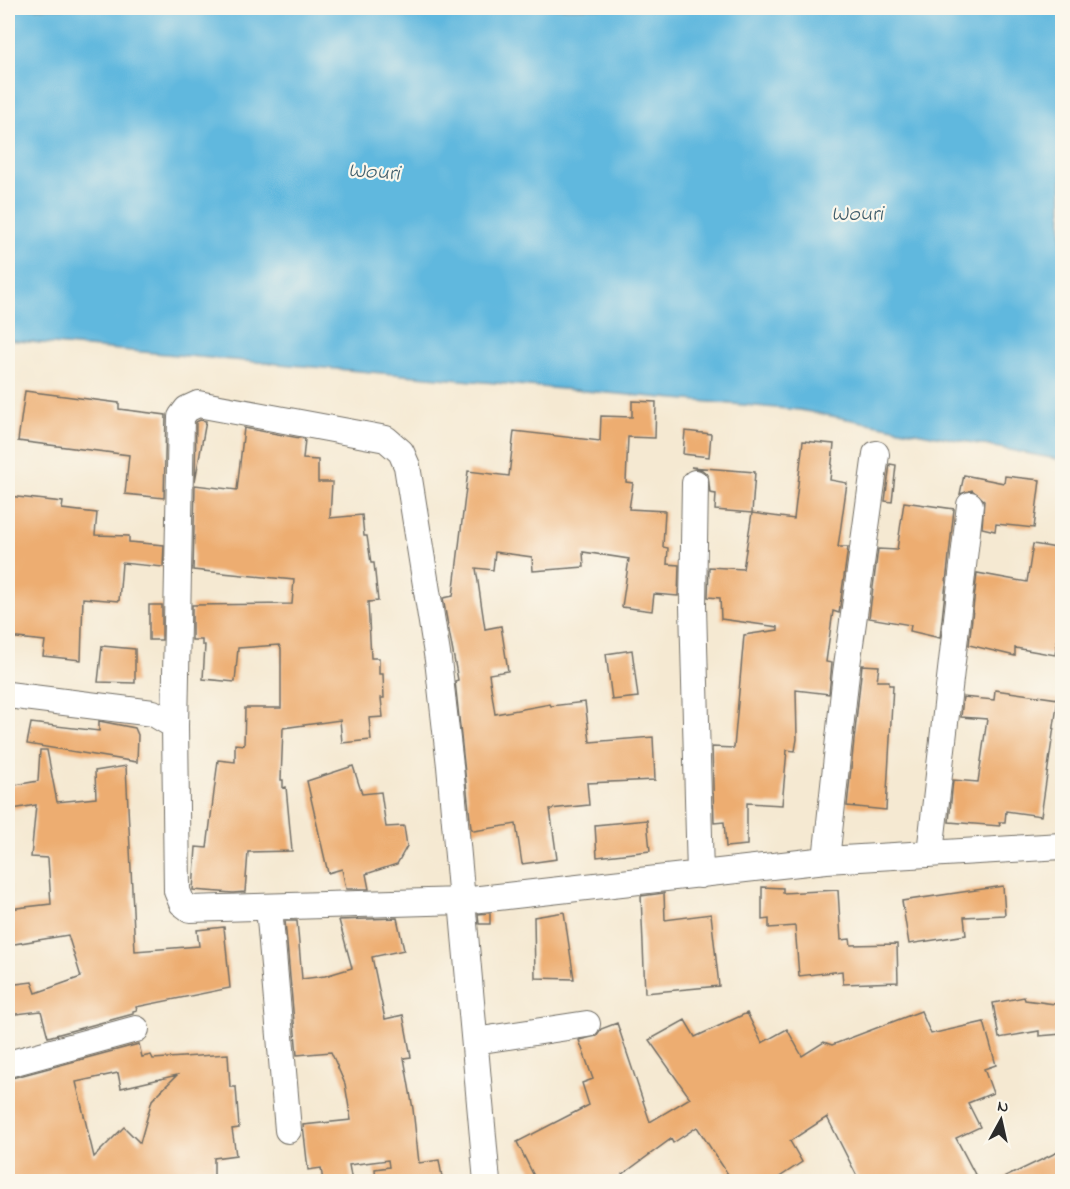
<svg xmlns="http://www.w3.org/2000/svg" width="1070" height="1189" viewBox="0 0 1070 1189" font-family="'Indie Flower',sans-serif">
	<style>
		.water { fill: #61b8de; stroke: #467284; stroke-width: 1.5 }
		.building { fill: #edad71; fill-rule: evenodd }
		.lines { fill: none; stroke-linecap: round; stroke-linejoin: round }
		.street-casing { stroke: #726e65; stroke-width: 28 }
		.street { stroke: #fff; stroke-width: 26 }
		.labels { text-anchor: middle; stroke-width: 4.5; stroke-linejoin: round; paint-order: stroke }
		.water-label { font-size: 22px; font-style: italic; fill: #3e5c6a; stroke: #fbf7ec }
	</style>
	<rect width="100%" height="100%" fill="#fbf7ec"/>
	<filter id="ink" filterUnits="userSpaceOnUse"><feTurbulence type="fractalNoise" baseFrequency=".0167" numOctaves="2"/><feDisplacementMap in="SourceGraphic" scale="12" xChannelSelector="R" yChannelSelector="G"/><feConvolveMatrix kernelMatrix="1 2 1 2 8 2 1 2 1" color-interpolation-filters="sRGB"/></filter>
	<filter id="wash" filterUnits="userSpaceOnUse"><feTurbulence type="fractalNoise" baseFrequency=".008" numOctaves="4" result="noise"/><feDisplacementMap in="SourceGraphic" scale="24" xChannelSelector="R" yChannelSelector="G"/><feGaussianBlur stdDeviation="1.35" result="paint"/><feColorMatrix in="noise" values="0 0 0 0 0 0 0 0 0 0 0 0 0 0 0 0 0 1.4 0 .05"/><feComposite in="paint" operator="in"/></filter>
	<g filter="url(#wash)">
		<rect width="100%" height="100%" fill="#f5e9d2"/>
		<!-- water -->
		<path class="water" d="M8 8H1062V460L800 410 8 340Z"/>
		<g id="blocks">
			<!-- building -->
			<path class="building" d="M25 391 119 403V409L166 415 164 498 125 494 129 455 18 441Z
				M632 401 656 402 655 438 628 437 626 482 633 483 629 509 665 511 663 547 668 548 667 564 679 565 678 596 654 594 652 611 622 607 629 559 583 552 584 567 533 571 532 557 495 552 493 570 476 568 485 629 501 626 508 671 489 674 495 714 550 704 551 706 585 702 590 742 653 737 655 780 587 783 589 805 550 809 557 859 522 864 516 824 474 831 471 828 455 681 458 680 443 598 453 596 468 471 509 476 514 431 600 441 601 416 632 417Z
				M200 420 206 421 195 481 196 422Z
				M244 428 305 439 303 459 318 460V482H332L330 518 362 515 364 536H367L371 563H374L378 601 368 602 371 658H379V674H383L384 698H381L383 717 369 718 371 740 342 743 340 720 283 728 281 780H283V788L286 787 292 851 248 852 245 892 233 893 193 890 196 847 207 848 218 760 235 762V744L244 745 245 708H281V649L279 645 238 648 235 682 203 679 205 645H202V640H192V605L292 604 294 580 193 570 195 485 237 490Z
				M685 431 711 434 709 457 683 454Z
				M803 441 834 444 830 480 847 483 838 547H848L839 613 833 611 826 662 832 663 829 694 796 690 797 739 795 751 787 750 782 805 747 803V845L726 847 724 822 714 823 712 747 734 748 744 635 778 630V627L721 619 720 598 708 597 709 567 743 569 752 513 794 519Z
				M890 464 896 465 892 502 885 501Z
				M691 467 755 472 752 513 715 510 716 494 710 493 708 475 702 470Z
				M964 475 1004 483 1005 476 1040 480 1034 528 996 524 995 531 982 528 984 500 972 490 960 494Z
				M8 496 63 502 62 509 97 513 95 535 129 536V542L164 545 163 567 122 563 119 601 83 598 81 660 43 656 45 641 8 637Z
				M904 502 954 509 940 638 910 631 911 625 869 618 878 549 897 550Z
				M1033 544 1062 549V613L1055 655 1015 648V656L969 645 977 573 1027 582Z
				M149 605H162V640H149Z
				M102 646 135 649V683L98 682Z
				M632 650 638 697 612 700 606 654Z
				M862 665 879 666 877 681H889V685H893L886 810 847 806Z
				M995 690 1058 699 1041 816 1006 811 1005 822H999L1000 826 949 822 953 780 978 782 987 719 961 717 963 697 994 700Z
				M99 721 135 728 138 735 137 762 27 744 31 723 99 731Z
				M40 750H47L57 802 96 798 95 771 126 766 135 951 199 946 197 930 224 927 230 988 136 1007 137 1010 133 1011V1014L48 1037 41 1011 8 1015V985L32 982 36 993 81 977 68 935 8 945V909L51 904 48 858 31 857 36 805 13 809 9 786 38 781Z
				M353 766 362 794 381 792 386 827 404 826 407 846 397 864 366 874 369 889H346L342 869 328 873 307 781Z
				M647 820 650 851 597 857 595 825Z
				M1003 886 1005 915 964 917 966 935 909 944 902 901Z
				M762 887 783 888V893L838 890 841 940 850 939 851 945 897 944 898 982 843 984 842 971 799 976 795 926 769 928V919L762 920Z
				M664 893 665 920 711 914 719 986 645 993 641 896Z
				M564 912 574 979 535 978 534 917Z
				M490 913V924H479L478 914Z
				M397 918 404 950 372 957 385 1019 403 1015 405 1025 411 1057 404 1058 413 1109 419 1163 439 1160 443 1182H376L375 1169 389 1167 388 1160 349 1165 352 1182H323L321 1168 308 1170 303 1125 351 1120 345 1084 331 1052 297 1055 285 921H297L302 979 325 976 352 968 339 920Z
				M1024 997 1025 1000 1062 1005V1034L1039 1036V1031L999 1038 993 1003Z
				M921 1011 931 1034 984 1022 996 1065 984 1069 993 1093 968 1103 980 1127 956 1138 979 1182H860L827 1117 790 1141 802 1162 772 1182H733L697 1127 673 1143 671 1139 612 1182H537L517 1142 589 1105 582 1083 593 1079 579 1040 596 1036 601 1029 617 1023 650 1122 690 1098 649 1040 685 1020 695 1037 747 1013 762 1043 787 1029 802 1056 824 1042 832 1045Z
				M139 1044 142 1057 151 1055 153 1059 228 1054 230 1087H236L239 1128 232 1129 236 1155 214 1158V1182H8V1079ZM118 1073 121 1088 177 1075 152 1100 140 1143 124 1127 94 1157 76 1082Z
				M1062 1150V1182H995Z"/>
		</g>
	</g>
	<g filter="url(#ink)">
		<use href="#blocks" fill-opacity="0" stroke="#726e65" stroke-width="1.5"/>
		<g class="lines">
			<!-- street casing -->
			<g class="street-casing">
				<path id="street" d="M695 483 693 606 700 875
					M8 695 153 713 175 726 177 891 182 903 190 909 462 901 826 860 1062 846
					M175 726 181 417 187 409 198 404 386 439 401 452 407 466 438 660 450 766 487 1182
					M930 853 970 505
					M826 860 846 673 876 454
					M269 907 288 1130
					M475 1041 587 1024
					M8 1064 136 1029"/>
			</g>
			<!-- street -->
			<use href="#street" class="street"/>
		</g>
	</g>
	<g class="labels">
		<!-- water labels -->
		<g class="water-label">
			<text transform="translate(374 170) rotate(4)" y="8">Wouri</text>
			<text x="857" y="220">Wouri</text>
		</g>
	</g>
	<!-- margin -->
	<rect width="1070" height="1189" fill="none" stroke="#fbf7ec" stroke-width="30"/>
	<!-- north arrow -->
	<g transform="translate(1001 1120) rotate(8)" stroke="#fbf7ec" stroke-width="4.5" paint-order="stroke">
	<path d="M0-4.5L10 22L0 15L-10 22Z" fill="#2b2b2b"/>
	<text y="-9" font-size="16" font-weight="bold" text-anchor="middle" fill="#2b2b2b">N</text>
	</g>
</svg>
